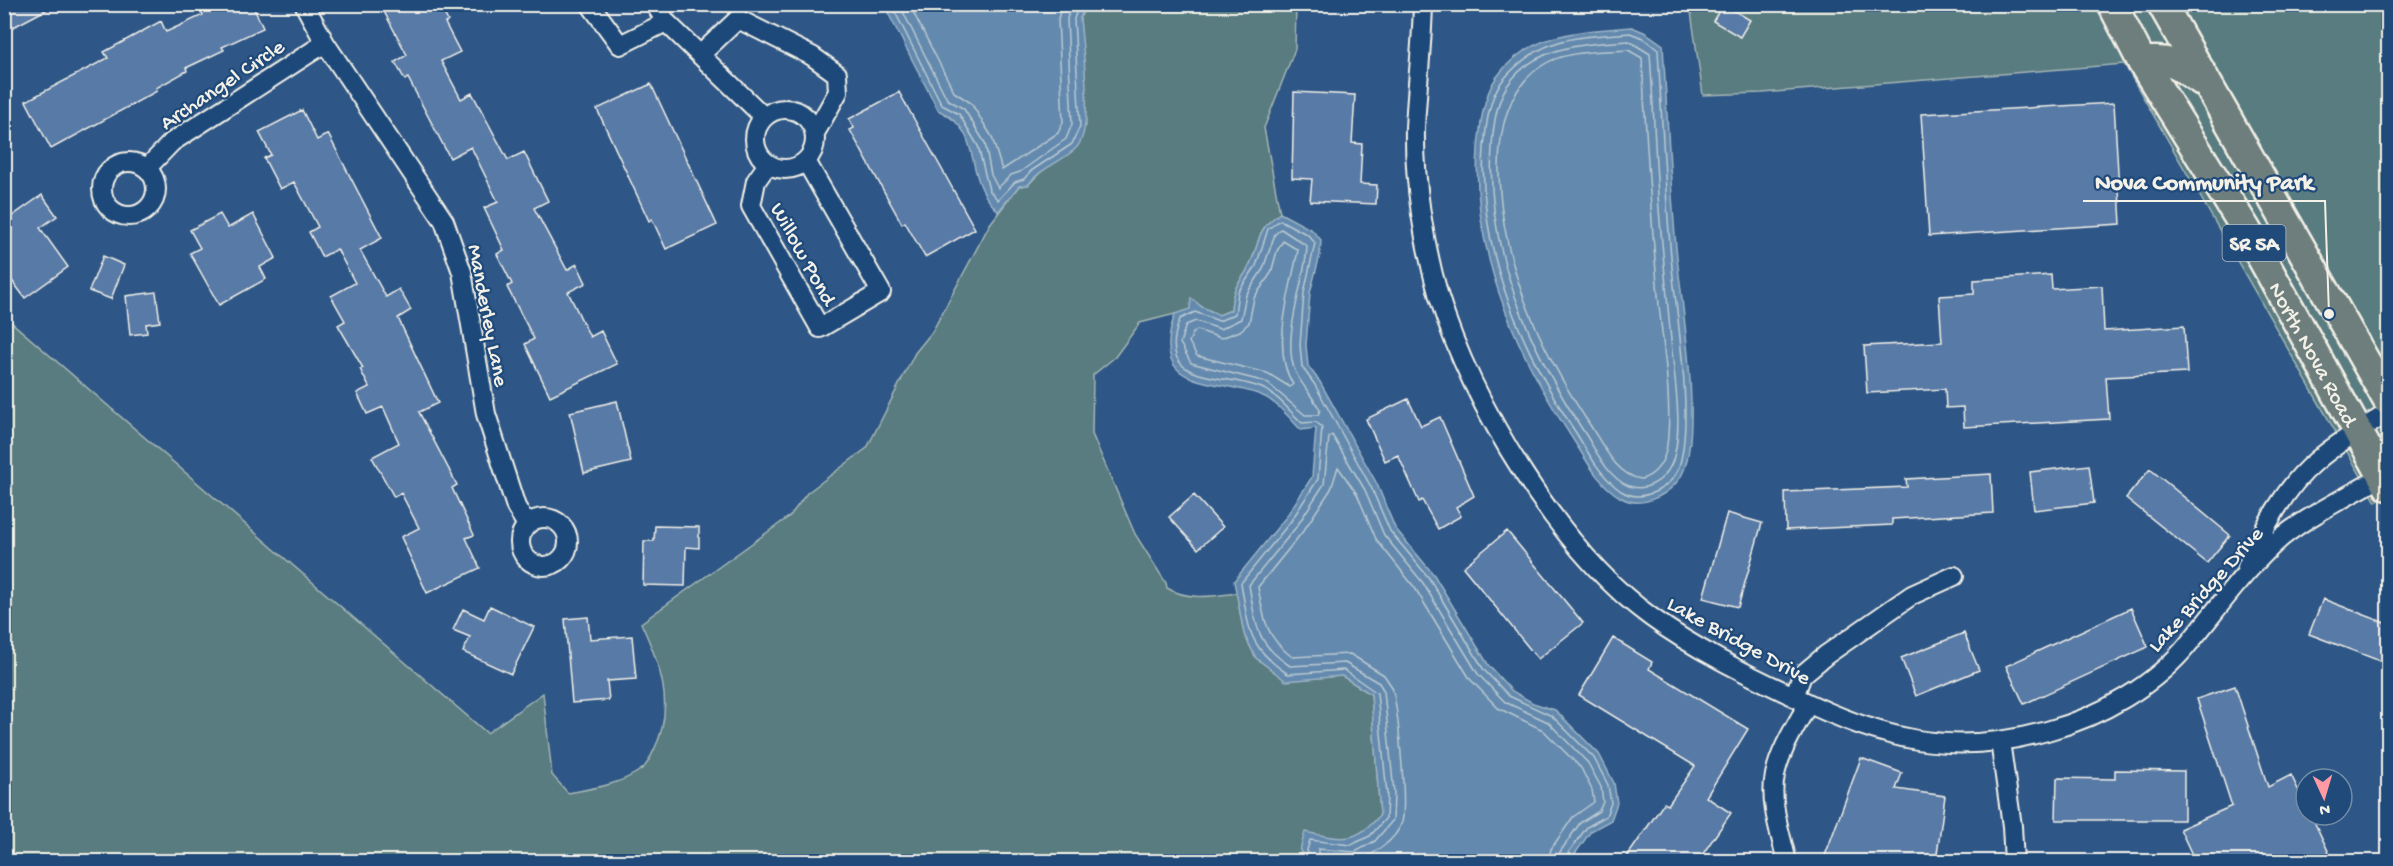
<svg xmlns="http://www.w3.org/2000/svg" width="2393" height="866" viewBox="0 0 2393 866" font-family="'Gochi Hand',sans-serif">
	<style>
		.green { fill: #587b80; stroke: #a6b6b4; stroke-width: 1.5 }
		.water { fill: #638aae; stroke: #9db3c5; stroke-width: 1.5 }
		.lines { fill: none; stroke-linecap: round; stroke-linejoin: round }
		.shore { stroke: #bac8d1; stroke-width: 1.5 }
		.building { fill: #587aa7; stroke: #f4f1e8; stroke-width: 1.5 }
		.street-casing { stroke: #f4f1e8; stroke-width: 22 }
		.primary-casing { stroke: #f4f1e8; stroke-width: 33 }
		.street { stroke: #1f4a7a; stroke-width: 18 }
		.primary { stroke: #6d7e7c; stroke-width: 28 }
		.labels { text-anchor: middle; stroke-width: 4.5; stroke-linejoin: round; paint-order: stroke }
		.shield { fill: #1f4a7a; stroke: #b4bfc7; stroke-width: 1.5 }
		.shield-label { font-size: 21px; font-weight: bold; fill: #f4f1e8 }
		.street-label { font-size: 22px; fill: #f4f1e8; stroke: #1f4a7a }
		.leader { fill: none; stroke: #f4f1e8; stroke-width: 2 }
		.callout-dot { fill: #f4f1e8; stroke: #1f4a7a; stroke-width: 2 }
		.callout-label { font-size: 24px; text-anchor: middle; font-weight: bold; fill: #f4f1e8; stroke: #1f4a7a; stroke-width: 4.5; stroke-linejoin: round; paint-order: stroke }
	</style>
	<rect width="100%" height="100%" fill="#2e5787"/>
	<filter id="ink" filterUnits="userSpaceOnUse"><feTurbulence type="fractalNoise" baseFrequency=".0167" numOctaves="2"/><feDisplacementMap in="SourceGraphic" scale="12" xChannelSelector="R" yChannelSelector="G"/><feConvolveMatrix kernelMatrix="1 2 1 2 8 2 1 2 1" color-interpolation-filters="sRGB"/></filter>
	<g filter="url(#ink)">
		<!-- green -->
		<path class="green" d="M1086 5H1296L1295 49 1264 128 1280 213C1254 232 1262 239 1250 264 1240 287 1233 282 1231 310L1219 315 1202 307 1140 323 1115 357 1093 375 1092 434 1135 534 1166 583 1167 588C1189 601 1213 596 1237 593L1244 634 1256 658 1286 680 1342 676 1371 694 1380 815 1366 831 1349 839 1330 837 1300 850 1306 862 5 861 4 316 487 733 543 693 552 775 568 793C594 788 620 785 642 769 647 766 651 756 654 750 676 706 660 664 641 623L790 516 807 493 867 448 915 353 932 332 990 224 1019 186 1028 185 1086 126 1080 18Z
			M1690 5H2388V495L2376 502 2124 64 1762 93 1703 95Z"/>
		<!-- water -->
		<path class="water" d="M884 5H1086L1080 18C1082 47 1096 131 1075 149 1060 163 1040 168 1028 185L1019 186 998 212C994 206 987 200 984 193 966 161 980 130 938 110Z
			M1632 27 1646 33 1663 45C1667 112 1670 180 1676 247 1681 302 1702 422 1684 470 1675 493 1642 511 1620 497 1599 485 1587 461 1574 441 1517 355 1471 254 1478 148 1480 126 1483 97 1496 78 1528 32 1582 31 1632 27Z
			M1280 213 1312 230 1321 240 1320 255 1310 293 1306 345 1308 366 1320 382 1377 484 1395 528 1434 575 1489 666 1512 691 1533 703 1555 710 1599 754 1614 783 1617 803 1611 820 1591 831 1570 861 1306 862 1300 850 1305 832C1341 839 1355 845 1380 815L1371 694 1342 676 1286 681 1256 658 1244 634 1234 581 1286 517 1312 477 1316 428 1301 430C1289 418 1275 399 1258 394 1209 377 1149 391 1175 314L1190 309 1191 298 1202 307 1219 315 1231 310C1233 281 1240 287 1250 264 1262 239 1254 232 1280 213Z"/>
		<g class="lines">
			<!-- shore -->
			<path class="shore" d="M891 4 942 105 959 114 978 146 989 190 998 200 1015 182 1024 179 1031 171 1072 144 1080 126 1074 19 1079 4
				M899 4 947 99 964 109 985 143 991 175 998 188 1011 175 1020 172 1066 139 1072 124 1067 19 1071 4
				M909 4 954 92 971 103 992 137 1002 170 1058 133 1063 122 1058 19 1062 4
				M1630 33 1643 38 1658 50C1662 122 1665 194 1672 267 1677 319 1694 420 1679 467 1672 488 1642 504 1621 491 1602 478 1590 456 1578 436 1522 351 1477 251 1484 147 1486 126 1489 96 1503 80 1540 36 1577 37 1630 33Z
				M1629 41 1650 54C1654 109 1655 165 1660 221 1664 264 1668 308 1672 351 1675 383 1684 436 1671 465 1664 481 1645 492 1629 486 1609 479 1596 451 1586 435 1530 350 1485 251 1492 147 1493 128 1496 103 1507 86 1534 45 1585 44 1629 41Z
				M1628 50 1642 58C1646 137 1651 216 1658 295 1662 340 1673 401 1667 445 1665 460 1657 475 1641 479 1616 475 1603 445 1590 425 1564 386 1542 345 1525 301 1501 238 1475 112 1540 67 1563 50 1601 52 1628 50Z
				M1281 229 1307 246C1306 280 1281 336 1295 371 1301 384 1313 397 1320 410L1318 415H1305L1266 382 1191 363 1180 343 1186 325 1196 321 1220 329 1241 319 1246 295 1263 269 1275 234Z
				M1283 241 1298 250C1291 288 1270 349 1293 384L1290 387 1267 373 1197 356 1189 342 1193 333 1197 330 1221 338 1240 331 1249 323 1254 298 1271 273 1277 251Z
				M1310 862 1307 850 1310 840 1351 845 1370 836 1386 818 1387 794 1377 693 1344 670 1288 674C1247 647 1249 628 1241 583L1291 521 1318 479 1322 427 1316 422 1302 423C1290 412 1279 396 1264 389 1226 371 1153 389 1180 319L1195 312 1219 321 1235 314 1238 292 1256 266 1268 229 1280 220 1308 235 1315 243 1304 293 1300 345 1302 367 1315 385 1371 487 1390 531 1429 578 1484 670 1509 696 1552 716 1594 758 1608 785 1611 803 1606 816 1587 827 1566 856 1565 862
				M1318 862V849L1355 852 1375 841 1393 820 1394 793 1384 691 1379 683 1345 663 1290 666C1255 643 1256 624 1249 585L1297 526 1324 484 1329 437 1332 435 1365 490 1384 535 1423 583 1478 674 1505 702 1548 722 1588 763 1601 787 1603 802 1599 811 1580 823 1560 852 1557 862
				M1352 862C1371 857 1396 841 1402 822 1407 804 1398 707 1392 687L1384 675 1350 654 1292 657C1265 636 1264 619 1258 587L1304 530 1331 489 1338 467 1357 494 1376 539 1415 588 1470 679 1498 708 1543 730 1581 768 1592 790 1594 802 1573 817 1551 849 1548 862"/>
		</g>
		<!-- building -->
		<path class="building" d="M4 4H57L4 32Z
			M198 4H252L263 28 222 47 224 50 186 68 187 71 156 88 157 91 51 149 26 101 108 58 104 52 161 21 166 32 203 15Z
			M380 4H439L448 21 445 23 460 52 441 61 461 99 472 93 508 160 524 152 548 201 534 208 567 270 577 264 586 283 568 292 590 337 601 331 617 364 550 396 525 344 534 339 507 287 512 284 497 254 504 250 484 208 498 202 471 147 450 158 408 78 405 80 395 62 407 55Z
			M1723 4 1750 20 1740 37 1713 21Z
			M651 84 717 225 666 249 652 219 649 221 597 109Z
			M899 92 975 229 925 257 905 222 902 224 850 130 854 128 849 119Z
			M1294 92 1355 95 1352 143 1362 144 1360 184 1377 185 1376 204 1310 201 1312 179 1292 178Z
			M2114 103 2121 224 1929 236 1921 114Z
			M302 110 317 140 328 134 382 238 360 250 386 297 399 289 411 310 398 318 438 403 419 412 457 485 452 488 474 535 466 538 480 568 427 593 401 537 419 528 401 493 394 497 372 457 399 443 383 407 367 414 357 393 369 387 360 369 363 368 338 325 345 321 331 296 355 283 337 249 322 257 309 232 318 227 294 182 280 189 264 158 271 155 259 132Z
			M42 195 57 216 40 228 68 267 25 298 4 270V222Z
			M220 214 228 228 253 214 276 258 260 267 266 279 219 305 190 253 200 248 190 230Z
			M103 256 124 265 111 299 89 291Z
			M2051 275 2052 289 2102 286 2104 331 2184 326 2187 373 2106 377 2109 419 1964 427 1963 407 1946 408 1945 389 1867 393 1864 346 1942 342 1939 296 1974 294V280Z
			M156 292 160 322 146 324 147 333 130 335 126 296Z
			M1408 399 1421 426 1440 417 1474 496 1456 507 1461 516 1438 529 1422 500 1419 502 1398 455 1385 461 1366 419Z
			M617 401 631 462 584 473 570 412Z
			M2089 465 2094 503 2034 510 2030 472Z
			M2150 469 2230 535 2207 563 2126 498Z
			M1991 474 1993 513 1892 519V525L1786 530 1785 492 1907 487 1906 479Z
			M1194 495 1223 527 1198 549 1169 517Z
			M1727 513 1762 523 1738 607 1703 598Z
			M655 526 699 527V548L686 547 685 586 643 585 644 541H654Z
			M1507 531 1583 623 1538 659 1463 567Z
			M2323 599 2388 624V664L2309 634Z
			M490 606 534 627 511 674 463 652 470 637 453 630 463 609 484 619Z
			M2131 608 2148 647 2024 704 2006 666Z
			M588 617 590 639 632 636 636 679 607 681 609 700 572 703 565 619Z
			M1964 633 1979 670 1916 696 1901 658Z
			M1613 638 1652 662 1649 669 1748 729 1706 797 1731 813 1698 861H1624L1664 803 1668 805 1695 766 1579 695Z
			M2235 686 2268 787 2291 775 2306 806V815H2311L2329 853 2311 861H2195L2180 829 2232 806 2197 699Z
			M1861 758 1902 773 1896 789 1945 796 1936 861H1823Z
			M2115 770 2184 771V820H2056L2057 778 2115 779Z"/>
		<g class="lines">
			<!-- street casing -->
			<g class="street-casing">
				<path id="street" d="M304 4 325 43 444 221 462 272 486 414 516 507 527 525
					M590 4 620 45 666 22
					M655 4 666 22 764 117
					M1423 4C1422 46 1417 87 1415 128 1414 183 1424 245 1439 297 1471 403 1560 551 1651 617 1693 648 1746 674 1793 696 1880 739 1950 758 2047 731 2100 717 2156 685 2190 642 2220 606 2246 568 2282 537 2312 513 2355 493 2388 473
					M700 55 738 19 812 56 837 74 838 92 815 133
					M755 139a30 30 0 1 1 60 0a30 30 0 1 1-60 0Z
					M102 189a27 27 0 1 1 54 0a27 27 0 1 1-54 0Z
					M768 164 756 181 751 206 820 328 881 292 806 161
					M147 168 172 142 325 43
					M520 542a24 24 0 1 1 48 0a24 24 0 1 1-48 0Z
					M2247 567C2261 532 2286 486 2315 462 2337 443 2363 428 2388 413
					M1794 697 1802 675 1826 655 1912 595 1954 576
					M2000 741 2012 826 2014 862
					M1787 862C1781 835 1769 803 1775 775 1780 750 1796 726 1808 704"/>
			</g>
			<!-- primary casing -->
			<g class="primary-casing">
				<g id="primary">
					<path id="s1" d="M2112 4 2142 62 2247 231 2388 486"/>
					<path d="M2162 4 2388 401"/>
					<path d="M2142 62C2174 58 2180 67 2205 83"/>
				</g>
			</g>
			<!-- street -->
			<use href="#street" class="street"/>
			<!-- primary -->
			<use href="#primary" class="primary"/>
		</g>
	</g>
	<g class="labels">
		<!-- shield labels -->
		<rect class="shield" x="2222.5" y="225" width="63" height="36" rx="4.5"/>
		<g class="shield-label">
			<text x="2254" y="250">SR 5A</text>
		</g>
		<!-- street labels -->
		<g class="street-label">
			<text transform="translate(221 83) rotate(-34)" y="8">Archangel Circle</text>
			<text transform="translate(805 253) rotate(61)" y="8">Willow Pond</text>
			<text transform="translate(490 315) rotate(79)" y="8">Manderley Lane</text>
			<text dy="8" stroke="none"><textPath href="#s1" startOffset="404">North Nova Road</textPath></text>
			<text transform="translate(2204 588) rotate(-48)" y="8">Lake Bridge Drive</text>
			<text transform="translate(1740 639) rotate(29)" y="8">Lake Bridge Drive</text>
		</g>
	</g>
	<!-- callouts -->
	<path class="leader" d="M2329 314L2325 201H2083"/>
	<circle class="callout-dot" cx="2329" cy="314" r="6"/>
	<g class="callout-label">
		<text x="2204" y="189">Nova Community Park</text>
	</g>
	<!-- margin -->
	<rect width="2393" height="866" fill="none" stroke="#1f4a7a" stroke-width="24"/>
	<rect x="12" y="12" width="2369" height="842" fill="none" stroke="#f4f1e8" stroke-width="2" filter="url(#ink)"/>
	<!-- north arrow -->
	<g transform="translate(2324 797) rotate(176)"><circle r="28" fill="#1f4a7a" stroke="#748da6" stroke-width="1.5"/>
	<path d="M0-4.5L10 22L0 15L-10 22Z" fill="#ff9aa2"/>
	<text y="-9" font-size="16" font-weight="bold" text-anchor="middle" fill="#f4f1e8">N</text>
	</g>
</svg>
